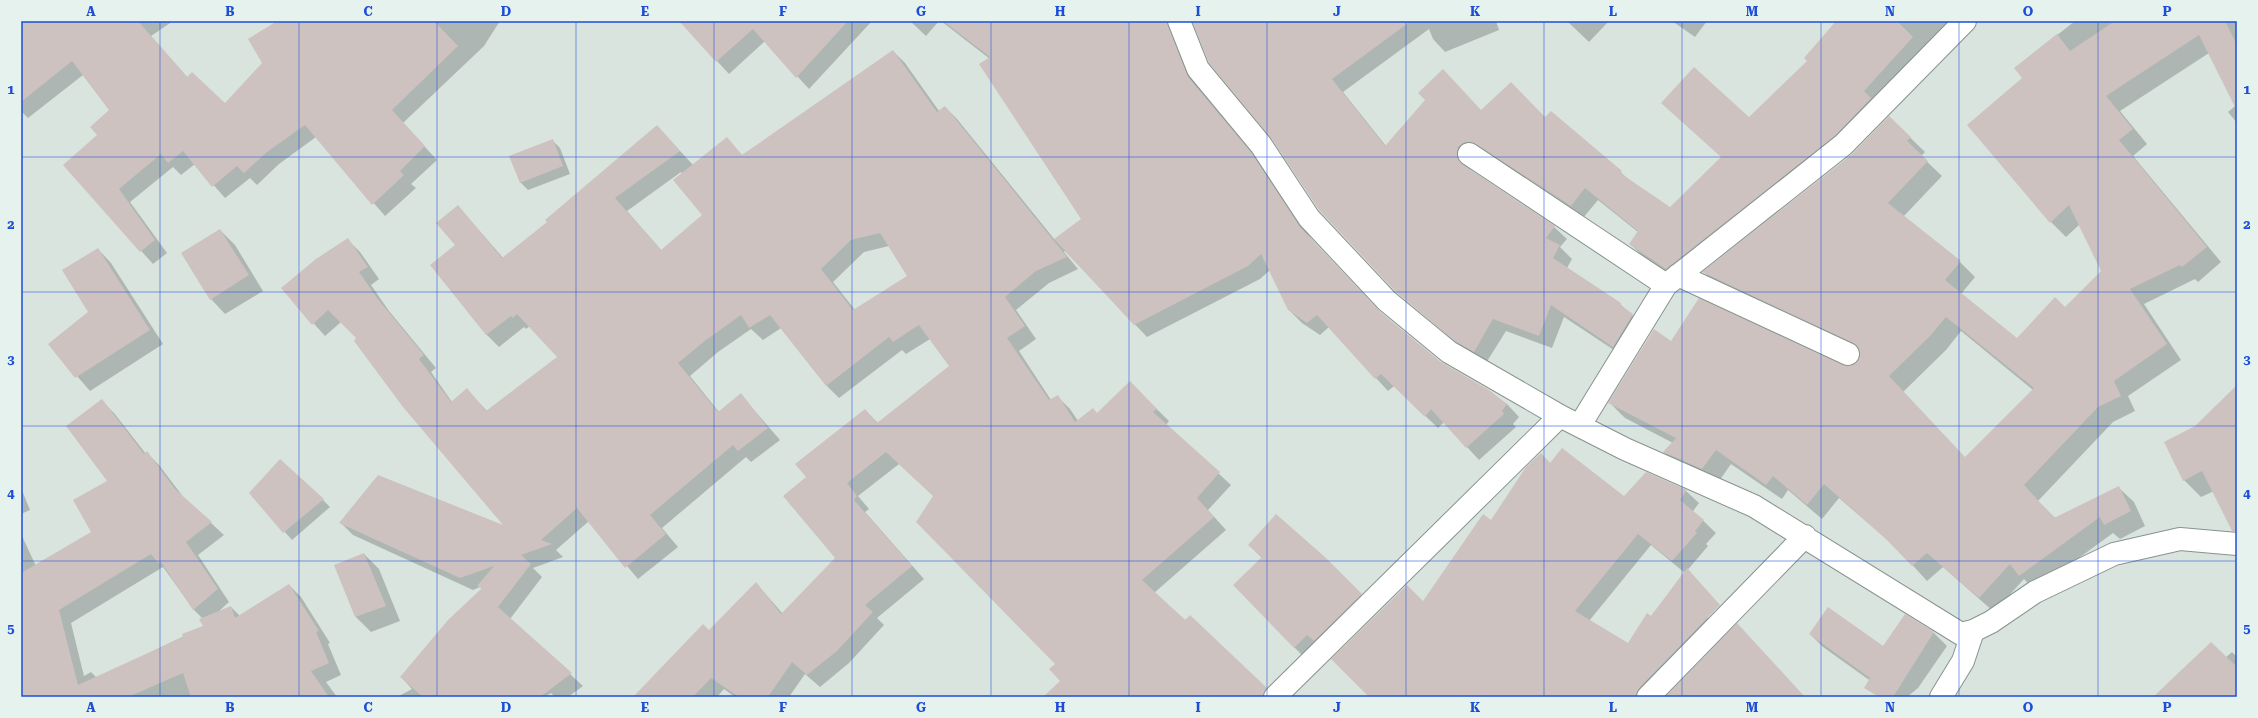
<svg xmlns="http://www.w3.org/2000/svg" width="2258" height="718" viewBox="0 0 2258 718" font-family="'Roboto Serif',serif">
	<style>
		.shadow { fill: #0003; fill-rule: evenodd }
		.building { fill: #cdc2bf; fill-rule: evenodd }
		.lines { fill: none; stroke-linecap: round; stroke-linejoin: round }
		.street-casing { stroke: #88938e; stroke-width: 24 }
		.street { stroke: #fff; stroke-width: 22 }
		.grid { fill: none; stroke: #1d4ed8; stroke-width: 1; stroke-opacity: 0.55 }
		.neatline { fill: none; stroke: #1d4ed8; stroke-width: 1.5 }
		.grid-label { font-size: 13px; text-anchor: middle; font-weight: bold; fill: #1d4ed8 }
	</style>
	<rect width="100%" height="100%" fill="#d9e4df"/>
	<!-- shadow -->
	<path class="shadow" d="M21 21H173L151 36 188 78 225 104 263 63 279 21H500L484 46 403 123 437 160 411 184 416 188 385 216 316 137 279 164 257 185 250 178 225 198 195 164 181 175 173 167 130 202 167 253 153 264 64 165 98 135 110 111 83 75 28 118 21 111Z
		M680 21H872L809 89 765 41 729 74Z
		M910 21H939L926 36Z
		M941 21H1496L1499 30 1445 52 1433 39 1429 29 1343 92 1386 146 1482 111 1545 118 1551 112 1634 184 1670 208 1722 157 1750 118 1808 61 1839 21H1950L1876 104 1679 281 1643 256 1630 244 1638 232 1598 200 1583 218 1469 167 1471 171 1554 227 1567 239 1560 247 1572 259 1567 268 1620 304 1645 327 1626 358 1564 317 1552 348 1506 331 1486 363 1470 354 1396 291 1192 21 1182 25 1179 39 1200 90 1263 166 1312 240 1382 314 1441 363 1507 404 1519 417 1513 424 1516 427 1479 460 1444 422 1438 428 1394 386 1388 391 1329 327 1320 335 1302 323 1289 310 1270 270 1260 279 1147 337 1065 251 1064 252 1078 269 1049 283 1016 310 1036 339 1019 351 1051 400 1057 396 1070 409 1078 421 1098 414 1130 383 1169 421 1166 425 1231 485 1208 510 1226 530 1154 593 1274 697H1045L1061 681 1057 664 934 496 899 464 858 496 869 509 865 512 924 579 877 618 884 625 849 663 820 687 805 674 789 697H735L724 689 717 697H634L709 631 756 583 783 614 836 558 807 477 865 410 878 423 950 367 930 339 906 354 902 350 839 398 827 386 781 328 763 340 751 329 718 352 690 376 719 412 741 395 780 440 751 462 746 457 662 528 678 547 638 579 589 521 556 550 563 557 533 568 542 577 510 619 583 686 568 697H555L551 693 545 697H397L412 689 401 677 482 589 480 587 473 590 353 535 341 523 506 527 358 338 341 322 325 336 282 288 347 239 360 252 379 279 371 285 389 311 436 368 431 372 452 402 467 390 487 411 558 357 530 326 526 329 524 327 499 347 486 334 456 246 458 206 504 259 549 223 657 126 693 165 726 139 743 156 893 51 905 63 939 111 945 107 957 119 1055 240 1082 220 990 59ZM681 172 703 215 662 251 627 211ZM889 246 909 277 855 310 833 282 864 252Z
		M1567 21H1609L1589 42Z
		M1672 21H1707L1695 37Z
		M2075 21H2237V123L2228 112 2235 106 2209 53 2120 111 2147 144 2133 156 2221 262 2198 282 2195 279 2144 304 2181 360 2128 396 2135 411 2113 422 2038 501 2055 518 2119 488 2134 502 2145 526 2120 539 2113 533 2035 590 2024 579 1994 612 1943 567 1927 581 1897 548 1839 498 1822 519 1788 490 1782 499 1731 464 1717 484 1679 467 1664 452 1673 443 1625 418 1610 403 1671 342 1850 367 1856 365 1860 359 1861 354 1718 287 1704 272 1852 155 1889 117 1925 152 1921 156 1942 176 1903 217 1960 262 1975 277 1961 294 2017 339 2065 308 2102 271 2080 224 2066 237 2051 222 2024 78 2015 68ZM1961 331 2033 390 1965 458 1903 392 1946 350Z
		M552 140 560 148 570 174 528 190 520 182Z
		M220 230 235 245 263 291 225 314 211 299Z
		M98 249 111 263 163 344 90 391 49 344 89 312Z
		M2237 386V520L2214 491 2201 497 2184 480 2196 426Z
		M101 400 114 413 146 454 147 453 159 465 184 498 224 535 198 555 229 602 219 611 231 607 240 616 289 585 301 597 330 643 328 644 341 675 326 682 337 697H21V534L36 566 92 532 109 481ZM163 567 194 610 202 618 205 626 97 678 91 672 84 676 71 623Z
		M1551 464 1624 498 1686 491 1699 503 1693 511 1716 533 1706 544 1708 546 1685 573 1651 545 1589 621 1629 644 1675 586 1720 630 1655 697H1370L1423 603 1491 522Z
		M21 488 30 510 21 514Z
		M250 493 323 500 330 507 292 540Z
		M1249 545 1325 559 1374 608 1308 661 1294 647 1262 558Z
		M364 554 379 569 400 621 371 632 356 617 336 565Z
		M1905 616 1934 633 1947 646 1918 688 1907 697H1893L1823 647 1810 634 1884 647Z
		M2232 652 2237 657V697H2180Z"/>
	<!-- building -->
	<path class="building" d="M21 21H138L187 77 192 72 225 103 262 63 248 39 277 21H434L458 46 392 110 425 146 400 171 404 175 372 205 305 125 267 152 244 173 237 166 212 187 183 151 168 163 161 154 119 189 155 240 140 252 63 165 97 135 90 127 109 110 72 61 21 102Z
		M679 21H848L796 78 753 29 716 62Z
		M943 21H1167L1188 77 1251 152 1300 227 1379 311 1441 362 1489 390 1507 404 1502 411 1504 414 1466 448 1431 409 1425 417 1381 374 1375 379 1317 315 1307 323 1288 310 1261 254 1248 266 1134 325 1054 239 1081 219 979 64 990 57Z
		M1192 21H1411L1332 79 1385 146 1425 100 1418 93 1443 69 1481 110 1511 82 1545 117 1551 111 1622 171 1620 173 1670 207 1721 157 1661 103 1694 67 1749 117 1807 61 1804 58 1836 21H1897L1913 37 1864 91 1871 98 1835 136 1666 269 1629 244 1638 231 1585 188 1571 206 1476 144 1469 142 1463 143 1458 147 1457 154 1462 164 1555 226 1546 238 1560 245 1553 258 1621 303 1620 305 1633 314 1613 347 1551 305 1539 336 1493 319 1474 352 1456 342 1396 292 1319 210 1271 138 1209 63Z
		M2115 21H2225L2237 45V111L2199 35 2106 96 2133 129 2119 140 2207 247 2182 267 2180 265 2130 289 2167 344 2114 381 2121 396 2098 407 2024 485 2054 518 2119 486 2131 511 2104 525 2100 517 2019 576 2010 564 1979 598 1927 553 1912 566 1887 540 1824 484 1807 505 1773 476 1766 485 1716 450 1702 469 1663 452 1676 438 1608 403 1654 329 1671 341 1699 298 1843 365 1849 366 1855 364 1859 359 1860 353 1853 343 1702 272 1851 155 1889 116 1911 137 1907 141 1928 161 1888 203 1961 261 1945 280 2017 338 2055 297 2065 307 2101 271 2069 205 2050 223 1967 125 2022 78 2014 68 2057 34 2070 51ZM1946 317 2034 388 1965 457 1889 376 1931 335Z
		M893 50 937 112 945 106 1067 257 1036 271 1005 297 1025 326 1007 338 1049 400 1058 395 1075 422 1093 408 1097 413 1130 381 1157 409 1153 412 1220 472 1197 498 1214 517 1142 580 1185 620 1190 615 1267 688 1263 697H1043L1060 681 1049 669 1055 664 916 522 933 496 886 452 847 483 857 496 854 500 912 566 865 605 873 612 837 651 807 675 792 662 768 697H739L711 678 693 697H633L703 624 709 630 756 582 781 614 835 558 783 496 806 477 795 464 865 409 877 423 949 366 919 325 893 342 889 337 826 386 770 315 749 328 741 315 706 340 678 363 718 412 741 393 768 428 738 451 733 445 650 515 666 534 625 568 577 508 541 540 552 544 521 555 531 564 498 607 572 673 540 697H423L400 677 448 620 482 588 477 586 494 566 460 578 339 523 378 475 503 525 403 407 354 341 356 338 328 310 312 325 281 288 316 259 348 238 368 267 359 272 377 298 424 355 419 359 451 402 467 388 486 411 557 357 517 314 513 318 511 316 486 335 430 265 455 245 436 223 458 205 502 258 547 222 545 220 657 125 680 151 615 198 661 250 702 215 673 180 727 137 742 155ZM880 233 907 276 853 310 821 269 851 240Z
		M553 139 563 166 520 183 509 156Z
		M220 229 249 275 210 300 181 253Z
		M98 248 150 330 75 378 48 344 88 312 62 270Z
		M2237 385V531H2232L2202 471 2183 481 2164 442 2195 426Z
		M102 399 144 454 147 451 175 489 212 522 186 542 218 589 193 610 161 562 158 563 151 554 59 610 78 685 183 637 182 634 203 626 199 619 231 606 235 618 289 584 319 631 316 632 329 663 311 671 329 697H191L183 673 128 697H21V573L91 532 73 500 107 481 66 426Z
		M1562 448 1624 496 1646 472 1687 490 1680 500 1704 520 1695 531 1697 533 1672 561 1638 534 1575 611 1628 643 1647 613 1651 616 1687 568 1720 605 1639 688 1636 697H1369L1331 659 1407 585 1423 601 1483 514 1491 520 1526 467 1541 453 1550 463Z
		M280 459 324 499 283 533 249 493Z
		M1276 514 1326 558 1362 594 1314 641 1307 635 1294 648 1233 585 1262 557 1248 545Z
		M364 553 386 606 355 617 334 565Z
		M1828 607 1883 646 1905 614 1934 632 1893 697H1879L1864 688 1870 678 1809 634Z
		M1737 623 1805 697H1665Z
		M2211 642 2237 667V697H2153Z"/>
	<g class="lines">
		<!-- street casing -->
		<g class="street-casing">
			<path id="street" d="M1179 21 1198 69 1261 145 1309 218 1387 301 1449 352 1560 416 1625 449 1754 506 1961 634 1973 631 1991 622 2035 592 2114 554 2180 539 2237 544
				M1469 154 1666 285
				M1678 275 1848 354
				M1580 425 1666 285 1843 145 1965 21
				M1275 697 1560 416
				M1648 697 1805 536
				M1941 697 1963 661 1973 631"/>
		</g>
		<!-- street -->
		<use href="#street" class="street"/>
	</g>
	<!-- grid -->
	<path class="grid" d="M160 21V697M299 21V697M437 21V697M576 21V697M714 21V697M852 21V697M991 21V697M1129 21V697M1267 21V697M1406 21V697M1544 21V697M1682 21V697M1821 21V697M1959 21V697M2098 21V697M21 157H2237M21 292H2237M21 426H2237M21 561H2237"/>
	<!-- border -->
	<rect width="2258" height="718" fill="none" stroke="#e6f2ed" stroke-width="44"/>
	<rect x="22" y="22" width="2214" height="674" class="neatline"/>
	<g class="grid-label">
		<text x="91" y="16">A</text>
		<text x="230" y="16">B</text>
		<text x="368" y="16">C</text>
		<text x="506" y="16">D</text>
		<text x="645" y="16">E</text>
		<text x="783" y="16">F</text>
		<text x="921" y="16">G</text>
		<text x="1060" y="16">H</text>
		<text x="1198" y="16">I</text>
		<text x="1337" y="16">J</text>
		<text x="1475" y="16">K</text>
		<text x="1613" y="16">L</text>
		<text x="1752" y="16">M</text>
		<text x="1890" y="16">N</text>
		<text x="2028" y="16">O</text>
		<text x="2167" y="16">P</text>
		<text x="11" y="94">1</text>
		<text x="2247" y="94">1</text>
		<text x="11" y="229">2</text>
		<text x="2247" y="229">2</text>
		<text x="11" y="364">3</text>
		<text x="2247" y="364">3</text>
		<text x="11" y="498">4</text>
		<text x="2247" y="498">4</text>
		<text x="11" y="633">5</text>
		<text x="2247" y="633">5</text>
		<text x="91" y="712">A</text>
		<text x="230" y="712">B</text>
		<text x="368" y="712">C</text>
		<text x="506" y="712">D</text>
		<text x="645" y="712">E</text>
		<text x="783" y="712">F</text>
		<text x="921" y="712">G</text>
		<text x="1060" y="712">H</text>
		<text x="1198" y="712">I</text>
		<text x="1337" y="712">J</text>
		<text x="1475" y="712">K</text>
		<text x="1613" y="712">L</text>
		<text x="1752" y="712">M</text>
		<text x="1890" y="712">N</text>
		<text x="2028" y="712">O</text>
		<text x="2167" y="712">P</text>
	</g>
</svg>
